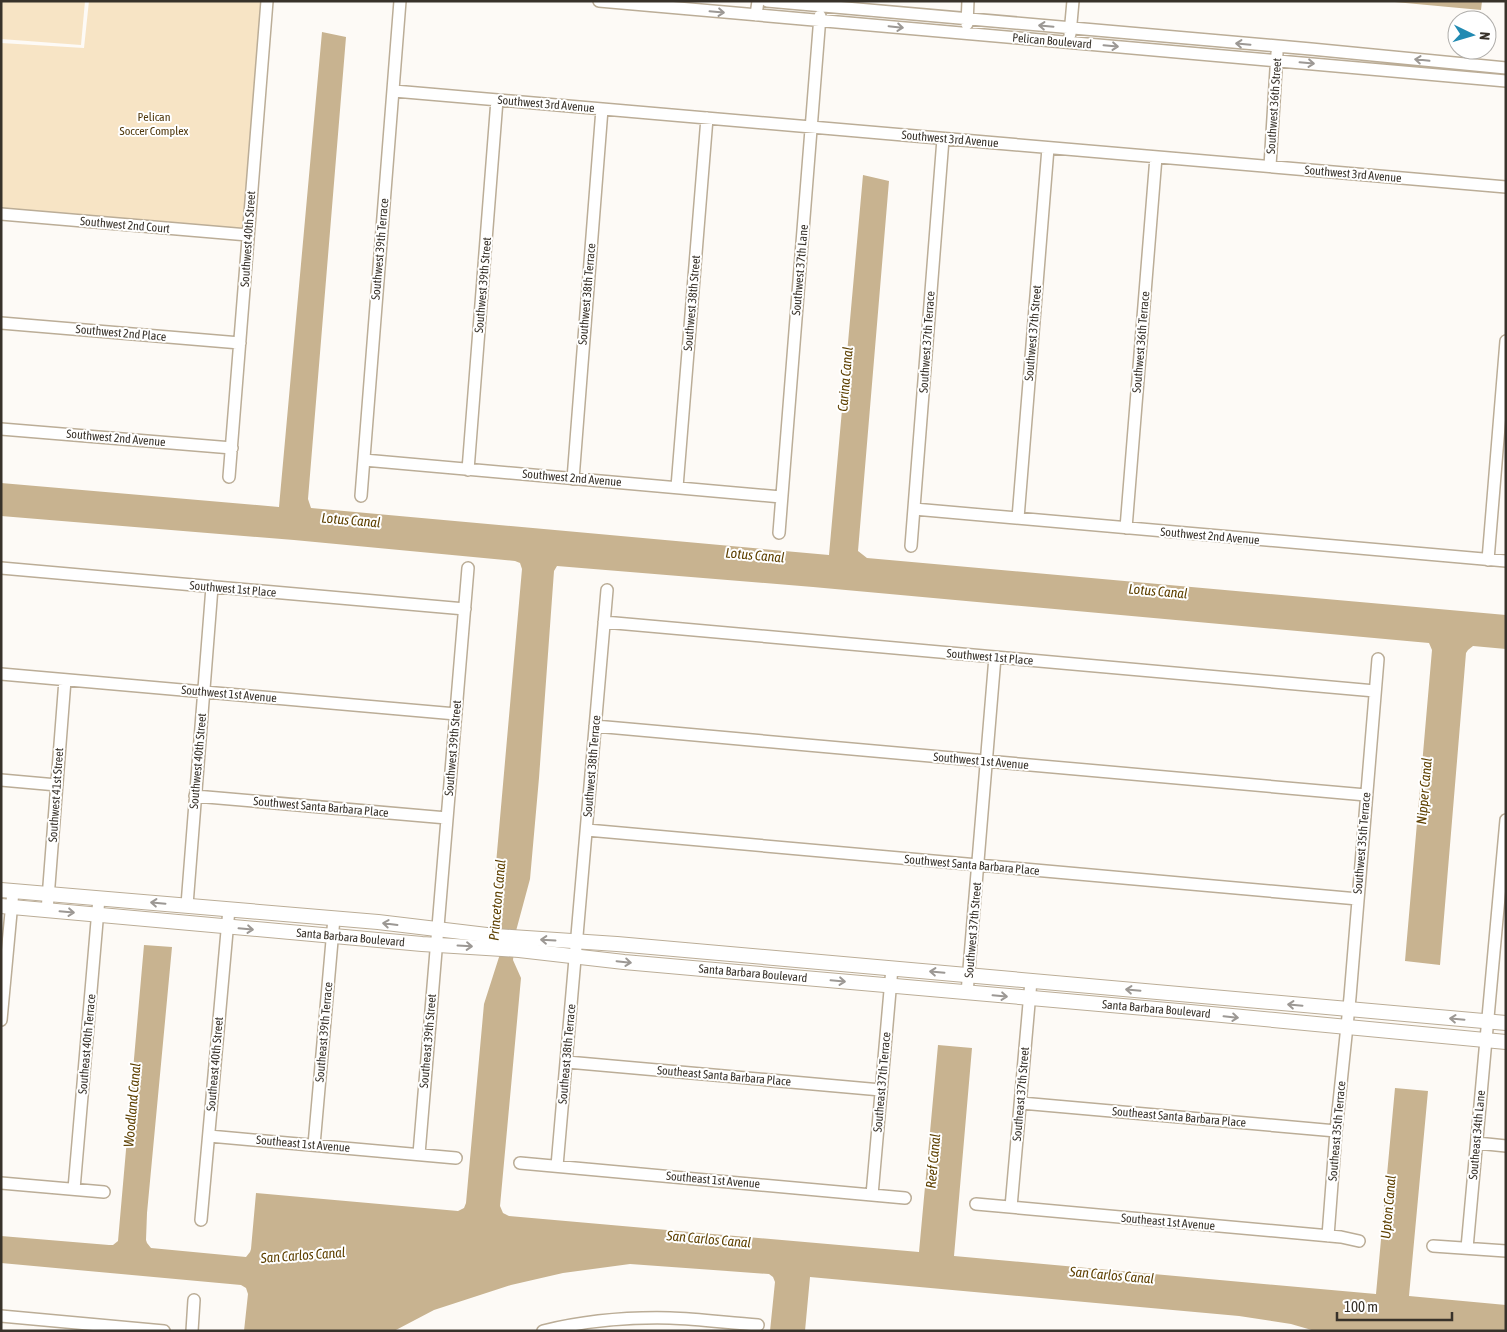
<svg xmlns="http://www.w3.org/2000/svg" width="1507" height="1332" viewBox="0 0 1507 1332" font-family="'Asap Condensed',sans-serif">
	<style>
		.green { fill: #f7e4c5 }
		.water { fill: #c8b390 }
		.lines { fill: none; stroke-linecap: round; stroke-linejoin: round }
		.minor-casing { stroke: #bbad97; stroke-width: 14 }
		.major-casing { stroke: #bbad97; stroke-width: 16 }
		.minor { stroke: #fff; stroke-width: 11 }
		.major { stroke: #fff; stroke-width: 14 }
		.oneway { stroke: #9c9894 }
		.labels { text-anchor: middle; stroke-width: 4; stroke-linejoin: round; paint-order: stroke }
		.street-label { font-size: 12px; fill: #38322a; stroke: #fff }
		.park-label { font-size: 12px; fill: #50380c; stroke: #fff }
		.water-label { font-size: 14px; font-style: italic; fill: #5e4000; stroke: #fff }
	</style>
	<rect width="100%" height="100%" fill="#fdfaf6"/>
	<!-- green -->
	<path class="green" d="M1 1H85L81 45 1 39Z
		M89 1H267L248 235 1 214V43L84 48Z"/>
	<!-- water -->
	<path class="water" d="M1384 1H1482L1481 10Z
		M322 32 346 37 308 499 311 508 829 555 863 175 889 181 858 551 867 558 1506 615V649L1473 646 1468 650 1466 653 1440 965 1405 961 1432 650 1429 643 813 587 557 566 554 571 539 778 530 879 516 931 513 960 521 978 500 1206 503 1213 509 1216 919 1252 938 1045 972 1048 954 1256 1376 1294 1395 1088 1428 1091 1409 1296 1506 1305V1331H1315L1291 1324 1239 1316 810 1277 805 1331H770L775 1282 773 1277 769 1274 630 1264 563 1273 511 1285 434 1310 394 1331H244L248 1294 246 1288 241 1285 1 1263V1236L109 1245H113L118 1241 144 945 172 947 147 1213 146 1240 147 1243 151 1248 246 1257 250 1252 251 1249 256 1193 458 1211 464 1208 466 1203 484 1004 500 954 502 931 495 875 522 569 520 563 515 561 294 540 1 516V483L279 507Z"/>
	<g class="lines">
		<!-- minor casing -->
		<g class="minor-casing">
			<path id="minor" d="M599 1 1506 81
				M767 1 1311 49 1506 68
				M756 15 758 1
				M967 24 968 1
				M1070 34 1073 1
				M394 91 1506 187
				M1270 166 1277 53
				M1 214 248 235
				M1 323 240 343
				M1 429 232 448
				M364 460 781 497
				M468 470 497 100
				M229 477 267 1
				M573 479 602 109
				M677 487 707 118
				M361 496 400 1
				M914 509 1506 561
				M1018 518 1048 148
				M1126 528 1156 157
				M779 533 820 16
				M911 546 943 139
				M1488 560 1506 341
				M1 568 465 609
				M604 622 1375 691
				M1 674 456 714
				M595 726 1366 795
				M1 780 57 785
				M195 796 447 818
				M587 830 1358 899
				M187 905 212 587
				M47 911 65 680
				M967 993 995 657
				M1 1020 13 891
				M567 1062 881 1090
				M1021 1103 1336 1131
				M209 1136 456 1158
				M1477 1143 1506 1146
				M314 1145 334 918
				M419 1154 468 568
				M520 1163 905 1198
				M557 1166 607 590
				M1 1183 104 1192
				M74 1189 99 898
				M872 1195 892 968
				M976 1204 1341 1237 1359 1241
				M1011 1207 1031 981
				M201 1220 229 909
				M1328 1236 1336 1131 1350 997 1378 659
				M1433 1246 1506 1251
				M1467 1248 1506 820
				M1 1316 164 1331
				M192 1331 194 1300
				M543 1331C584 1321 627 1317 670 1318 699 1319 729 1323 758 1325"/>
		</g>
		<!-- major casing -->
		<g class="major-casing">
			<g id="major">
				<path d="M1 890 378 922 495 936 617 944 1506 1023"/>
				<path id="s1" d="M1 906 422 944 519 950 624 962 1190 1012 1506 1042"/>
			</g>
		</g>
		<!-- minor -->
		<use href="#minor" class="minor"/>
		<!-- major -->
		<use href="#major" class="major"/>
	</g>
	<!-- one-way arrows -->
	<defs><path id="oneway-shaft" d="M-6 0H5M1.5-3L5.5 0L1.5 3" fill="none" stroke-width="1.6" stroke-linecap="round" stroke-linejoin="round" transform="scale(1.25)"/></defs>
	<g class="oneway">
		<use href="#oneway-shaft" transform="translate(717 12) rotate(5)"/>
		<use href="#oneway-shaft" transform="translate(1046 26) rotate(-175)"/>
		<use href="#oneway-shaft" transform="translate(896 27) rotate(6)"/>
		<use href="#oneway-shaft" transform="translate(1243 44) rotate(-175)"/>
		<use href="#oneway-shaft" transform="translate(1111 46) rotate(5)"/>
		<use href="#oneway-shaft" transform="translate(1422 60) rotate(-174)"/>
		<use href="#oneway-shaft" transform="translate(1307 63) rotate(5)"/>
		<use href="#oneway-shaft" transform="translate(158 903) rotate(-175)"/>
		<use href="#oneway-shaft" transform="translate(67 912) rotate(5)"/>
		<use href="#oneway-shaft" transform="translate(390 924) rotate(-173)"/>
		<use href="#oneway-shaft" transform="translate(246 929) rotate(5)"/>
		<use href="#oneway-shaft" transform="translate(548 940) rotate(-177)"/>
		<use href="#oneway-shaft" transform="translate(465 946) rotate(3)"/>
		<use href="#oneway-shaft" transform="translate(624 962) rotate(6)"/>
		<use href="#oneway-shaft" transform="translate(937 972) rotate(-175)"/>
		<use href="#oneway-shaft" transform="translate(838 981) rotate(5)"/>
		<use href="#oneway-shaft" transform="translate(1133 990) rotate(-175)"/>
		<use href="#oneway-shaft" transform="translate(1000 996) rotate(5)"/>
		<use href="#oneway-shaft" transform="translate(1295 1005) rotate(-175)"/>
		<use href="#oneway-shaft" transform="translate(1231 1017) rotate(6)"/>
		<use href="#oneway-shaft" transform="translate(1457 1019) rotate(-175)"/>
	</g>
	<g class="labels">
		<!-- street labels -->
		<g class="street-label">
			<text transform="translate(1052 41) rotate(5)" y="4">Pelican Boulevard</text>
			<text transform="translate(546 104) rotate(5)" y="4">Southwest 3rd Avenue</text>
			<text transform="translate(1274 106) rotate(-86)" y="4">Southwest 36th Street</text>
			<text transform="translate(950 139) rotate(5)" y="4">Southwest 3rd Avenue</text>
			<text transform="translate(1353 174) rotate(5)" y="4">Southwest 3rd Avenue</text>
			<text transform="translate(125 225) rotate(5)" y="4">Southwest 2nd Court</text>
			<text transform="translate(248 239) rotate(-86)" y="4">Southwest 40th Street</text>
			<text transform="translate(380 249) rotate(-85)" y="4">Southwest 39th Terrace</text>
			<text transform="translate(800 270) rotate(-85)" y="4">Southwest 37th Lane</text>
			<text transform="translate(483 285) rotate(-85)" y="4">Southwest 39th Street</text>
			<text transform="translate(587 294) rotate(-85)" y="4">Southwest 38th Terrace</text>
			<text transform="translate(692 303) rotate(-85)" y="4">Southwest 38th Street</text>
			<text transform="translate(121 333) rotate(5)" y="4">Southwest 2nd Place</text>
			<text transform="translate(1033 333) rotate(-85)" y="4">Southwest 37th Street</text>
			<text transform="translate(927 342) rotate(-86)" y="4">Southwest 37th Terrace</text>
			<text transform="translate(1141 342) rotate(-85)" y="4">Southwest 36th Terrace</text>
			<text transform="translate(116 438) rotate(5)" y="4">Southwest 2nd Avenue</text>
			<text transform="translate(572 478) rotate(5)" y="4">Southwest 2nd Avenue</text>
			<text transform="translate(1210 536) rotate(5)" y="4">Southwest 2nd Avenue</text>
			<text transform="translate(233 589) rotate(5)" y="4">Southwest 1st Place</text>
			<text transform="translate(990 657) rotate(5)" y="4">Southwest 1st Place</text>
			<text transform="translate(229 694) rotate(5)" y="4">Southwest 1st Avenue</text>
			<text transform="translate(453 748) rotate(-85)" y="4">Southwest 39th Street</text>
			<text transform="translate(198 761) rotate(-85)" y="4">Southwest 40th Street</text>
			<text transform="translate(981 761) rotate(5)" y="4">Southwest 1st Avenue</text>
			<text transform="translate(592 766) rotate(-85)" y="4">Southwest 38th Terrace</text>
			<text transform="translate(56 795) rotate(-86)" y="4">Southwest 41st Street</text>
			<text transform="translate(321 807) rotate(5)" y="4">Southwest Santa Barbara Place</text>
			<text transform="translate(1362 843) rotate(-85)" y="4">Southwest 35th Terrace</text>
			<text transform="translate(972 865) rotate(5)" y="4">Southwest Santa Barbara Place</text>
			<text transform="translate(973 930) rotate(-85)" y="4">Southwest 37th Street</text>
			<text dy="4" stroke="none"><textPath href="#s1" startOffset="351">Santa Barbara Boulevard</textPath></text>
			<text dy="4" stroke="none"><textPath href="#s1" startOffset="755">Santa Barbara Boulevard</textPath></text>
			<text dy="4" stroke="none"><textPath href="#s1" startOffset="1160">Santa Barbara Boulevard</textPath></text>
			<text transform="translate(324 1032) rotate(-85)" y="4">Southeast 39th Terrace</text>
			<text transform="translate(428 1041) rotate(-85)" y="4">Southeast 39th Street</text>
			<text transform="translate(87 1044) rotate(-85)" y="4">Southeast 40th Terrace</text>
			<text transform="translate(567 1054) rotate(-85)" y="4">Southeast 38th Terrace</text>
			<text transform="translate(215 1064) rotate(-85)" y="4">Southeast 40th Street</text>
			<text transform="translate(724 1076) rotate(5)" y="4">Southeast Santa Barbara Place</text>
			<text transform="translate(882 1082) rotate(-85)" y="4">Southeast 37th Terrace</text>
			<text transform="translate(1021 1094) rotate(-85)" y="4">Southeast 37th Street</text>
			<text transform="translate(1179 1117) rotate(5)" y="4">Southeast Santa Barbara Place</text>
			<text transform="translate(1337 1131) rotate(-85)" y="4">Southeast 35th Terrace</text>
			<text transform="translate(1477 1135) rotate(-85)" y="4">Southeast 34th Lane</text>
			<text transform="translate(303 1144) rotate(5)" y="4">Southeast 1st Avenue</text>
			<text transform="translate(713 1180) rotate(5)" y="4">Southeast 1st Avenue</text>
			<text transform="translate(1168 1222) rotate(5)" y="4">Southeast 1st Avenue</text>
		</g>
		<!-- park labels -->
		<g class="park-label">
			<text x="154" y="121">Pelican<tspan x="154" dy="14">Soccer Complex</tspan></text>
		</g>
		<!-- water labels -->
		<g class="water-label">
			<text transform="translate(845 379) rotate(-85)" y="5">Carina Canal</text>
			<text transform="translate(351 520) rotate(5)" y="5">Lotus Canal</text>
			<text transform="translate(755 555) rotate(5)" y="5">Lotus Canal</text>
			<text transform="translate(1158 591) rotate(5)" y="5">Lotus Canal</text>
			<text transform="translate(1424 791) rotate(-85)" y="5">Nipper Canal</text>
			<text transform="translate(497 900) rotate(-85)" y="5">Princeton Canal</text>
			<text transform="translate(132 1105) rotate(-85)" y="5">Woodland Canal</text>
			<text transform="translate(933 1161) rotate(-85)" y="5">Reef Canal</text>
			<text transform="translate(1388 1207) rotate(-85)" y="5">Upton Canal</text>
			<text transform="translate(709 1239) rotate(5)" y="5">San Carlos Canal</text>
			<text transform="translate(303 1255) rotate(-4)" y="5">San Carlos Canal</text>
			<text transform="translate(1112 1275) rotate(5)" y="5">San Carlos Canal</text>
		</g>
	</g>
	<!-- border -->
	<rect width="1507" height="1332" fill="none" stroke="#38322a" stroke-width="5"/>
	<!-- north arrow -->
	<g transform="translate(1472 35) rotate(95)"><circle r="24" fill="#ffffff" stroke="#afadaa"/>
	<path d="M0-4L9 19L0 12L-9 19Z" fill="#218ab2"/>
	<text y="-8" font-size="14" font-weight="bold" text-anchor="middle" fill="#38322a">N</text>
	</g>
	<!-- scale -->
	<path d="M1337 1312v8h115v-8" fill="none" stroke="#38322a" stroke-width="2.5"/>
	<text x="1344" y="1312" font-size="15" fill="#38322a" stroke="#ffffff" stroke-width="4" paint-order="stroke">100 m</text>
</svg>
